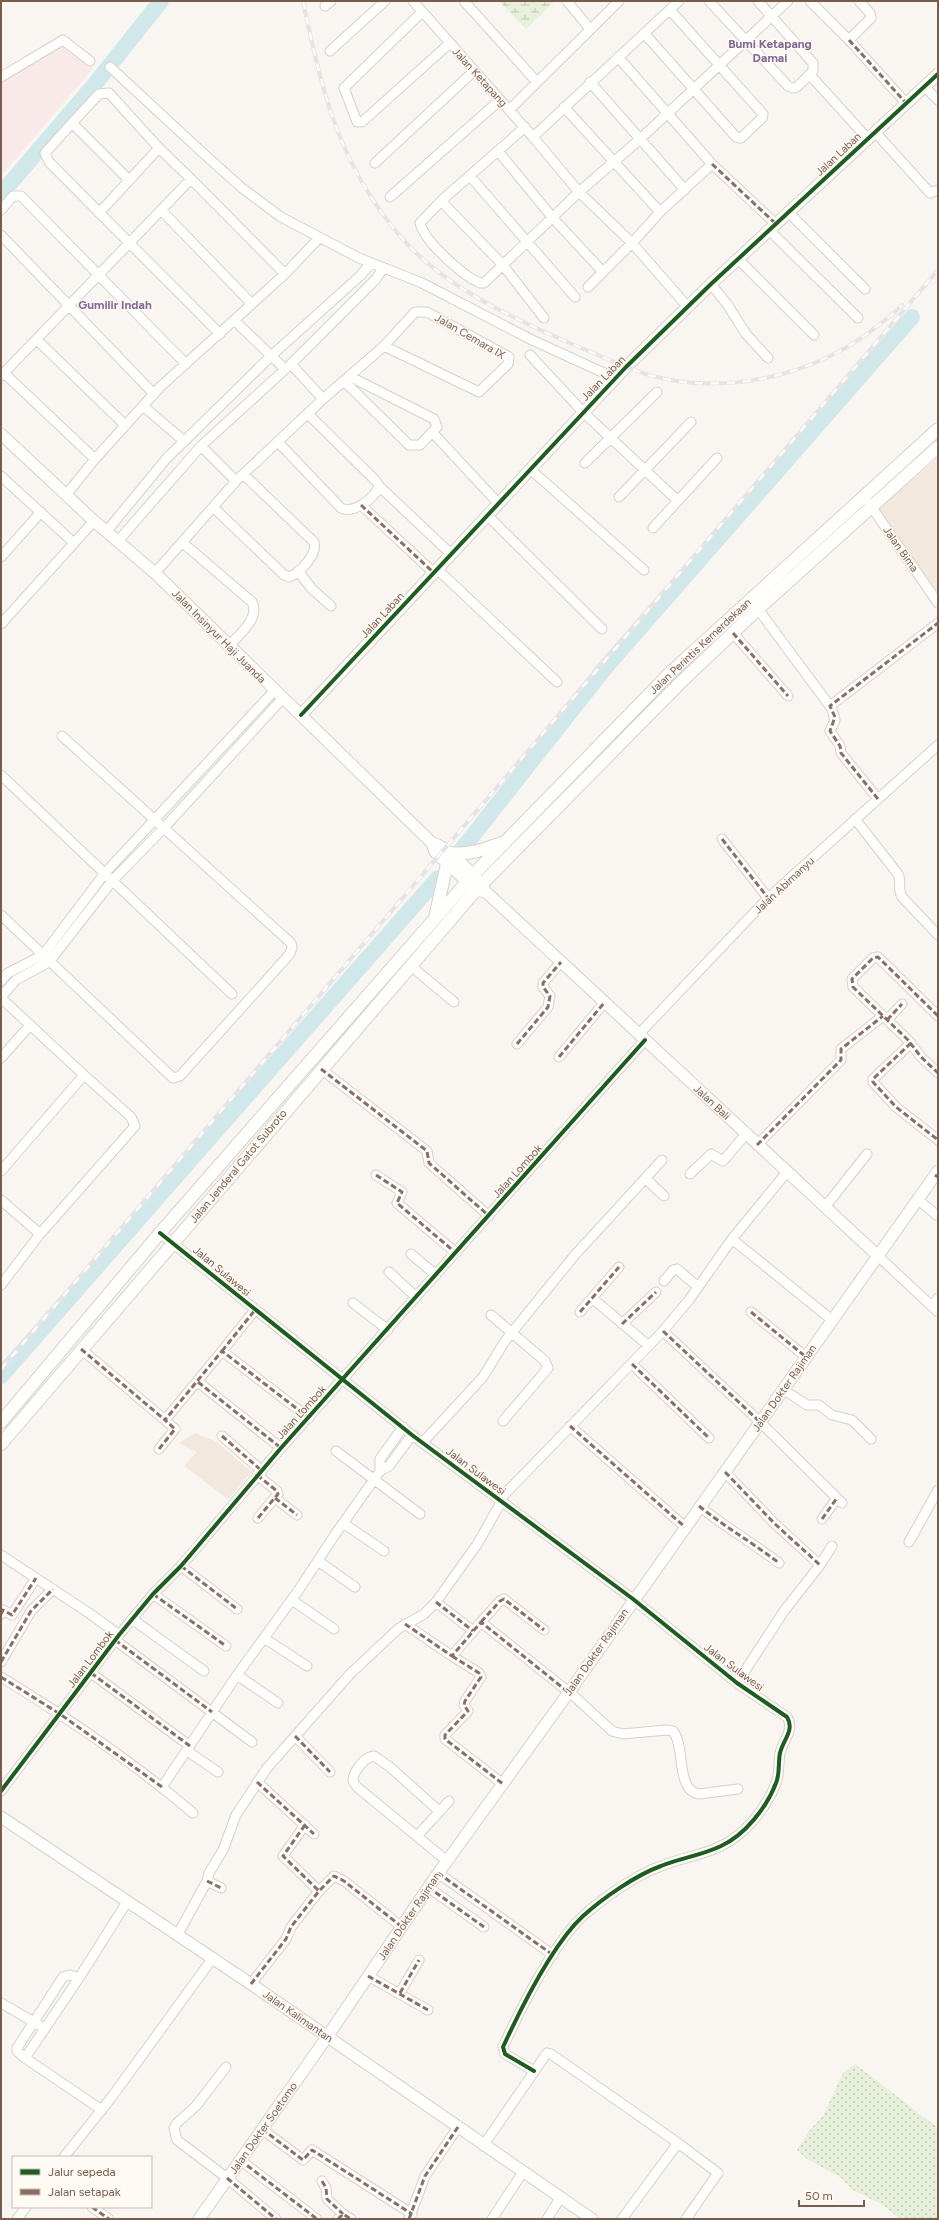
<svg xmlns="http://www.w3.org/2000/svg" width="939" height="2220" viewBox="0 0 939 2220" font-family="Figtree,sans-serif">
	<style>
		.residential { fill: #f2e8de }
		.medical { fill: #fae9e9 }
		.grass { fill: url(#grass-dots) }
		.wetland { fill: url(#wetland-marsh) }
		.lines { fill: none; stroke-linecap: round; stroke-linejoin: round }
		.river { stroke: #d0e8ea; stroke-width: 16 }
		.minor-casing { stroke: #d7d1cb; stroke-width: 11 }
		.tertiary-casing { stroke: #d7d1cb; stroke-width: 13 }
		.secondary-casing { stroke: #d9d2cb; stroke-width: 14 }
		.minor { stroke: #fefefd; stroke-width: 9 }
		.tertiary { stroke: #fefefd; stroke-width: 11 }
		.secondary { stroke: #fefefd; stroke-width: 12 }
		.rail-casing { stroke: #e6e3e7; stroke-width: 4 }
		.rail { stroke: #fffaf3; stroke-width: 2.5; stroke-dasharray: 8; stroke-linecap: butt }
		.quiet { stroke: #8d6e63; stroke-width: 3; stroke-dasharray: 6 3; stroke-linecap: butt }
		.cycleway-casing { stroke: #fffaf3; stroke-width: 6 }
		.cycleway { stroke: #1b5e20; stroke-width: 4 }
		.labels { text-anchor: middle; stroke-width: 3; stroke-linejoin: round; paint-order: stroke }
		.street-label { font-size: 11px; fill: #7a5c4d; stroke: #fffaf3 }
		.neighbourhood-label { font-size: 12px; font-weight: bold; fill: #846695; stroke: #fffaf3 }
	</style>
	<defs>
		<pattern id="grass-dots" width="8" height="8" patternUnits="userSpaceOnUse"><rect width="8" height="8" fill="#e7f0db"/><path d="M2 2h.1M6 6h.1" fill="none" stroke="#c0c6b4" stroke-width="1.8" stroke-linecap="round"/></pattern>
		<pattern id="wetland-marsh" width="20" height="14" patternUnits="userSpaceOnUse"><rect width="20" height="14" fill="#e7f0db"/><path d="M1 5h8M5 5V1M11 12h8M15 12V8" fill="none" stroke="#c0c6b4"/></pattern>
	</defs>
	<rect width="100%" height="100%" fill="#f9f5f0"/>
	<!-- residential -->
	<path class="residential" d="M938 458V597L877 509Z
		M195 1433 215 1441 252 1472 228 1499 184 1466 197 1452 179 1443Z"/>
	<!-- medical -->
	<path class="medical" d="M64 41 93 68 1 176V80Z"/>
	<!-- grass -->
	<path class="grass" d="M855 2064 938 2128V2219H900L883 2205 853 2190 840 2177 807 2159 797 2150 809 2131 823 2116 843 2073Z"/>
	<!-- wetland -->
	<path class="wetland" d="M499 1H555L526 29Z"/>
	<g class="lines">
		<!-- river -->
		<path class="river" d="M1 194 95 84 161 1
			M459 853 605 668 912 317
			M1 1376 438 878"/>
		<!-- minor casing -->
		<g class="minor-casing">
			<path id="minor" d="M413 1 533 137 579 192 632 243 687 306
				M464 1 536 81
				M567 1 590 29
				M709 1 788 86 793 88 797 87 813 71V63L758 1
				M810 1 849 40 871 18 870 13 859 1
				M325 6 331 1
				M422 12 344 88 357 122H362L450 43
				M644 33 736 137 741 138 762 118 763 114 670 10
				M849 40 906 103
				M330 51 385 1
				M618 57 712 164 776 224
				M110 67 204 154 242 188 281 217 359 258 422 283 532 340 615 378
				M810 75 868 139
				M1 77 63 40 90 61
				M590 82 685 190
				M924 86 938 100
				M564 107 660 212
				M509 110 619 1
				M525 127 441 201 420 223C424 241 463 276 480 283H484L579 192 639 140 788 1
				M875 132 930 193 938 190
				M533 137 679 1
				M498 151 552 217 603 272
				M375 163 474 71
				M470 176 575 297
				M191 179 285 274
				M129 180 72 123 45 153 49 162 220 334
				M390 197 500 100
				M441 201 502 264 544 318
				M1 210 13 196H21L186 364
				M162 211 252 304
				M788 212 865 289
				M99 213 159 148
				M769 230 858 318
				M1 235 154 394
				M738 259 814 335
				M711 284 727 304 746 334 768 358
				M588 287 632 243 660 212 712 164
				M234 320 285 369
				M37 340 125 425
				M530 355 583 412 678 501
				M291 364 323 399
				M4 373 95 459
				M1 376 191 179 159 148 109 93 99 94 72 123
				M344 381 409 445H420L437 427 434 419 349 376
				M143 406 184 441
				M433 433 498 503
				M278 442 341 508C354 514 375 498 379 486L376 481 308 414
				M201 446 236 481
				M585 463 657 392
				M530 469 644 570
				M1 476 74 543
				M379 486 451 554
				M66 495 95 459 160 387 285 274 319 238
				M619 497 691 422
				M868 502 938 603
				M361 505 434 573
				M214 508 284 575 289 577C300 573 318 554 314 542L244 475
				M487 515 602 629
				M653 528 717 458
				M106 532 166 459 271 356 361 275 371 263
				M118 541 201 446 291 364 376 279 383 268
				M183 543 252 602C260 619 239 634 230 645
				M1 557 41 512
				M437 569 557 682
				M298 571 312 589 331 606
				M155 573 236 481 323 399 384 346 415 312H427L509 357 508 364 479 392 384 346
				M758 609 832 709 835 720 830 731 840 746 841 753 878 799
				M1 624 94 521
				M733 633 788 696
				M830 706 938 623
				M1 775 232 994
				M855 819 898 874C902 882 897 889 902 897L938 935
				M722 839 768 898
				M1 915 173 1078 180 1076 289 955 292 948 291 943 62 736
				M411 966 454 1002
				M1 981 8 973 43 955 105 873 274 691
				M1 997 16 980 49 962 112 881 163 829 283 698
				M1 998 84 1075 1 1171
				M938 1016 878 957 873 958 852 979 853 987 908 1040 921 1057 938 1073
				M887 1020 902 1004
				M639 1034 768 898 938 745
				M911 1043 873 1079V1082L896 1107 938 1140
				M517 1044 548 1007 550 996 543 987V983L561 962
				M559 1057 604 1003
				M1 1058 30 1025
				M321 1069 427 1151 429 1163 489 1216
				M757 1145 841 1060V1049L883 1016
				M690 1174 711 1154 723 1161 746 1134
				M376 1175 402 1192 397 1203 456 1253
				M645 1178 664 1196
				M917 1199 938 1216
				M1 1200 40 1234 1 1285
				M825 1207 867 1154
				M160 1233 412 1435 633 1599 737 1683 787 1717C795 1730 783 1740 780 1753 778 1763 780 1774 776 1783 767 1807 745 1835 721 1846 703 1855 681 1858 661 1866 636 1875 603 1898 583 1916 552 1945 521 2008 503 2047L505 2054 534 2071
				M40 1234 135 1126 131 1117 84 1075
				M732 1239 832 1320
				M411 1254 436 1275
				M877 1255 938 1312
				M389 1272 416 1297
				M664 1281 673 1270 677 1269 697 1286
				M592 1298 649 1346
				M353 1303 388 1330
				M931 1306 938 1298
				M580 1312 619 1267
				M751 1312 806 1357
				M491 1315 545 1361 548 1368 503 1421
				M622 1324 656 1292
				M663 1331 760 1422 842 1503
				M81 1349 165 1420
				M222 1351 255 1310
				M632 1364 709 1438
				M198 1382 281 1448
				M784 1390 807 1405H819L832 1415 852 1420 871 1439
				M570 1426 685 1527
				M403 1427 380 1459V1471L389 1466 412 1435
				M222 1436 262 1471
				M423 1442 483 1377 505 1341 574 1256 662 1160
				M159 1449 175 1429 165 1420 222 1351 309 1418
				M336 1451 420 1514
				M725 1472 775 1524 820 1565
				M257 1475 277 1491 278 1494 258 1518
				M275 1498 297 1515
				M499 1500 663 1331 689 1300 732 1239 787 1172
				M699 1506C725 1527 753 1543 779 1563
				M822 1519 837 1498
				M343 1523 384 1551
				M909 1542 938 1490
				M1 1555 89 1613 119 1635
				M318 1561 355 1587
				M181 1566 237 1609
				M153 1594 226 1646
				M292 1600 334 1629
				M436 1602 473 1631
				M1 1614 3 1610 12 1615 36 1578
				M132 1619 204 1671
				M481 1622 500 1601 504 1599 544 1630
				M405 1624 452 1656 481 1622 575 1697 612 1731 623 1734 666 1730 673 1731C686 1747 675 1790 699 1794L738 1789
				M264 1638 307 1666
				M115 1640 252 1742
				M452 1656 479 1673 481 1677 465 1701 464 1705 468 1711 445 1735V1739L503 1784
				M1 1662 31 1611 53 1589
				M91 1673 190 1746
				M237 1675 278 1703
				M1 1677C68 1718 133 1762 193 1813
				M737 1683 784 1611 820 1565 832 1546
				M295 1736 330 1772
				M187 1751 218 1772
				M257 1782 314 1834
				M162 1787 237 1675 298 1591 334 1536 380 1471
				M1 1791 119 1635 153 1594 181 1566 281 1448 645 1040
				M439 1811 390 1767 374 1756C364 1757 353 1772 353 1781L357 1787 447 1861
				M305 1825 283 1856 319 1891
				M417 1836 449 1801
				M438 1873 553 1955
				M207 1881 221 1888
				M428 1887 484 1927
				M178 1934 207 1881 209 1873 223 1850 236 1815 267 1768 350 1674 398 1629 424 1614 436 1602 478 1543 501 1502
				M368 1976 428 2010
				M79 1978 70 1975 63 1977 17 2048V2051L25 2058 102 2110
				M251 1984 286 1939 291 1927 319 1891 334 1876 344 1881 402 1927
				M400 1993 419 1960
				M1 2003 39 2025
				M25 2058 79 1978 127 1902
				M226 2067 196 2106 177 2123 174 2128 177 2140 227 2178 276 2219
				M262 2129 303 2160 312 2150 412 2214
				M483 2146 547 2053 551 2054 678 2143
				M64 2157 111 2098 212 1959
				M240 2160 317 2219
				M322 2181 326 2188 327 2199 343 2214
				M92 2207 109 2219
				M17 2219 26 2207
				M338 2219 343 2214 351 2219
				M409 2219 425 2176 458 2127
				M492 2219 523 2172
				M547 2219 561 2197
				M622 2219 678 2143 718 2173 686 2219"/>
		</g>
		<!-- tertiary casing -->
		<g class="tertiary-casing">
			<path id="tertiary" d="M1 434 94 521 155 573 432 843 435 852 476 890 486 892
				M301 715 626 367 711 284 938 74
				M432 843C447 846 478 878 486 892L877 1255
				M1 1817 251 1984 592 2219
				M199 2219 327 2037 434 1879 577 1681 938 1171"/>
		</g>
		<!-- secondary casing -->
		<g class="secondary-casing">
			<path id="secondary" d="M450 853C469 855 483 850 501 843
				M436 913 447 864
				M1 1422 160 1233 473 875 670 673 938 429
				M1 1444 476 890 680 683 758 609 938 447"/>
		</g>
		<!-- minor -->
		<use href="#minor" class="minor"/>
		<!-- tertiary -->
		<use href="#tertiary" class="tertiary"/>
		<!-- secondary -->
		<use href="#secondary" class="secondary"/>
		<!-- rail casing -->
		<g class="rail-casing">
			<path id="rail" d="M303 1C321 86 336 155 391 225 427 272 477 300 530 325 552 336 575 345 598 355 623 366 648 377 676 381 748 391 824 370 880 324 888 318 896 312 902 305
				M1 1369 938 270"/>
		</g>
		<!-- rail -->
		<use href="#rail" class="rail"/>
		<!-- quiet -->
		<path class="quiet" d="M849 40 906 103
			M712 164 776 224
			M361 505 434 573
			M733 633 788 696
			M878 799 841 753 840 746 830 731 835 717 830 706 938 623
			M722 839 768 898
			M938 1016 878 957 873 958 852 979 853 987 908 1040 921 1057 938 1073
			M887 1020 902 1004
			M911 1043 873 1079V1082L896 1107 938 1140
			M517 1044 548 1007 550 996 543 987V983L561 962
			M559 1057 604 1003
			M321 1069 427 1151 429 1163 489 1216
			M757 1145 841 1060V1049L883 1016
			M376 1175 402 1192 397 1203 456 1253
			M935 1175 938 1177
			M580 1312 619 1267
			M751 1312 806 1357
			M622 1324 656 1292
			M663 1331 760 1422
			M81 1349 165 1420
			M222 1351 255 1310
			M632 1364 709 1438
			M198 1382 281 1448
			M570 1426 685 1527
			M222 1436 262 1471
			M159 1449 175 1429 165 1420 222 1351 309 1418
			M725 1472 775 1524 820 1565
			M257 1475 277 1491 278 1494 258 1518
			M275 1498 297 1515
			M699 1506C725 1527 753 1543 779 1563
			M822 1519 837 1498
			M181 1566 237 1609
			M153 1594 226 1646
			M436 1602 473 1631
			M1 1614 3 1610 12 1615 36 1578
			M481 1622 500 1601 504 1599 544 1630
			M405 1624 452 1656 481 1622 568 1692
			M115 1640 212 1712
			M452 1656 479 1673 481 1677 465 1701 464 1705 468 1711 445 1735V1739L503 1784
			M1 1662 31 1611 53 1589
			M91 1673 190 1746
			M1 1677 60 1714 162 1787
			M295 1736 330 1772
			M257 1782 314 1834
			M305 1825 283 1856 319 1891
			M438 1873 553 1955
			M207 1881 221 1888
			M428 1887 484 1927
			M368 1976 428 2010
			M251 1984 286 1939 291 1927 319 1891 334 1876 344 1881 402 1927
			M400 1993 419 1960
			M262 2129 303 2160 312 2150 412 2214
			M240 2160 317 2219
			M227 2178 276 2219
			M322 2181 326 2188 327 2199 343 2214
			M92 2207 109 2219
			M338 2219 343 2214 351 2219
			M409 2219 425 2176 458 2127"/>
		<!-- cycleway casing -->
		<g class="cycleway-casing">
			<path id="cycleway" d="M301 715 626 367 711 284 938 74
				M160 1233 412 1435 633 1599 737 1683 787 1717C795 1730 783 1740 780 1753 778 1763 780 1774 776 1783 767 1807 745 1835 721 1846 703 1855 681 1858 661 1866 636 1875 603 1898 583 1916 552 1945 521 2008 503 2047L505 2054 534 2071
				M1 1791 119 1635 153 1594 181 1566 281 1448 645 1040"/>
		</g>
		<!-- cycleway -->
		<use href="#cycleway" class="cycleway"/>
	</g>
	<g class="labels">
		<!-- street labels -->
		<g class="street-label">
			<text transform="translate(480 77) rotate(48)" y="4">Jalan Ketapang</text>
			<text transform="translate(838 154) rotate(-43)" y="4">Jalan Laban</text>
			<text transform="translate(470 336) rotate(30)" y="4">Jalan Cemara IX</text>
			<text transform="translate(603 378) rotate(-46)" y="4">Jalan Laban</text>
			<text transform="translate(901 549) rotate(55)" y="4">Jalan Bima</text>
			<text transform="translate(382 615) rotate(-47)" y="4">Jalan Laban</text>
			<text transform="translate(219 636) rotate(45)" y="4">Jalan Insinyur Haji Juanda</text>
			<text transform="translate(700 646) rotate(-43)" y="4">Jalan Perintis Kemerdekaan</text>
			<text transform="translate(784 885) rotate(-43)" y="4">Jalan Abimanyu</text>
			<text transform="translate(712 1102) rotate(43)" y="4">Jalan Bali</text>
			<text transform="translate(238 1166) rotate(-50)" y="4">Jalan Jenderal Gatot Subroto</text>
			<text transform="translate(517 1171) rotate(-48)" y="4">Jalan Lombok</text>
			<text transform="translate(222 1271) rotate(40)" y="4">Jalan Sulawesi</text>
			<text transform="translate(784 1388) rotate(-55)" y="4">Jalan Dokter Rajiman</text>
			<text transform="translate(301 1412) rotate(-48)" y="4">Jalan Lombok</text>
			<text transform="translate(476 1471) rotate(37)" y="4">Jalan Sulawesi</text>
			<text transform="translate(596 1652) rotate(-55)" y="4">Jalan Dokter Rajiman</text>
			<text transform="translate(90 1659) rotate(-53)" y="4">Jalan Lombok</text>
			<text transform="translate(734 1667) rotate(37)" y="4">Jalan Sulawesi</text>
			<text transform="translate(409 1916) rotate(-56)" y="4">Jalan Dokter Rajiman</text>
			<text transform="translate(298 2016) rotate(35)" y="4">Jalan Kalimantan</text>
			<text transform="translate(263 2128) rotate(-55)" y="4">Jalan Dokter Soetomo</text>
		</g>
		<!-- neighbourhood labels -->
		<g class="neighbourhood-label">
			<text x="770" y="48">Bumi Ketapang<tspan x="770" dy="14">Damai</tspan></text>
			<text x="115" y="309">Gumilir Indah</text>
		</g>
	</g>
	<!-- border -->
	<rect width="939" height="2220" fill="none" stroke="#7a5c4d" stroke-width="4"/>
	<!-- legend -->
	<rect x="12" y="2156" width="140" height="52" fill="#fffaf3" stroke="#cabbb1"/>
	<rect x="20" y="2169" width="20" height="6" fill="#1b5e20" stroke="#cabbb1"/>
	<text x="48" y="2176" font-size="12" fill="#7a5c4d">Jalur sepeda</text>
	<rect x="20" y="2189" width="20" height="6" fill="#8d6e63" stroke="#cabbb1"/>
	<text x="48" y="2196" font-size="12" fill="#7a5c4d">Jalan setapak</text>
	<!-- scale -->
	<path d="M799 2200v6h65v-6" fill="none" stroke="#7a5c4d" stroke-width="2"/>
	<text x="805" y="2200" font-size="12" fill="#7a5c4d" stroke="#fffaf3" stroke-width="3" paint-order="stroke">50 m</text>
</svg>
